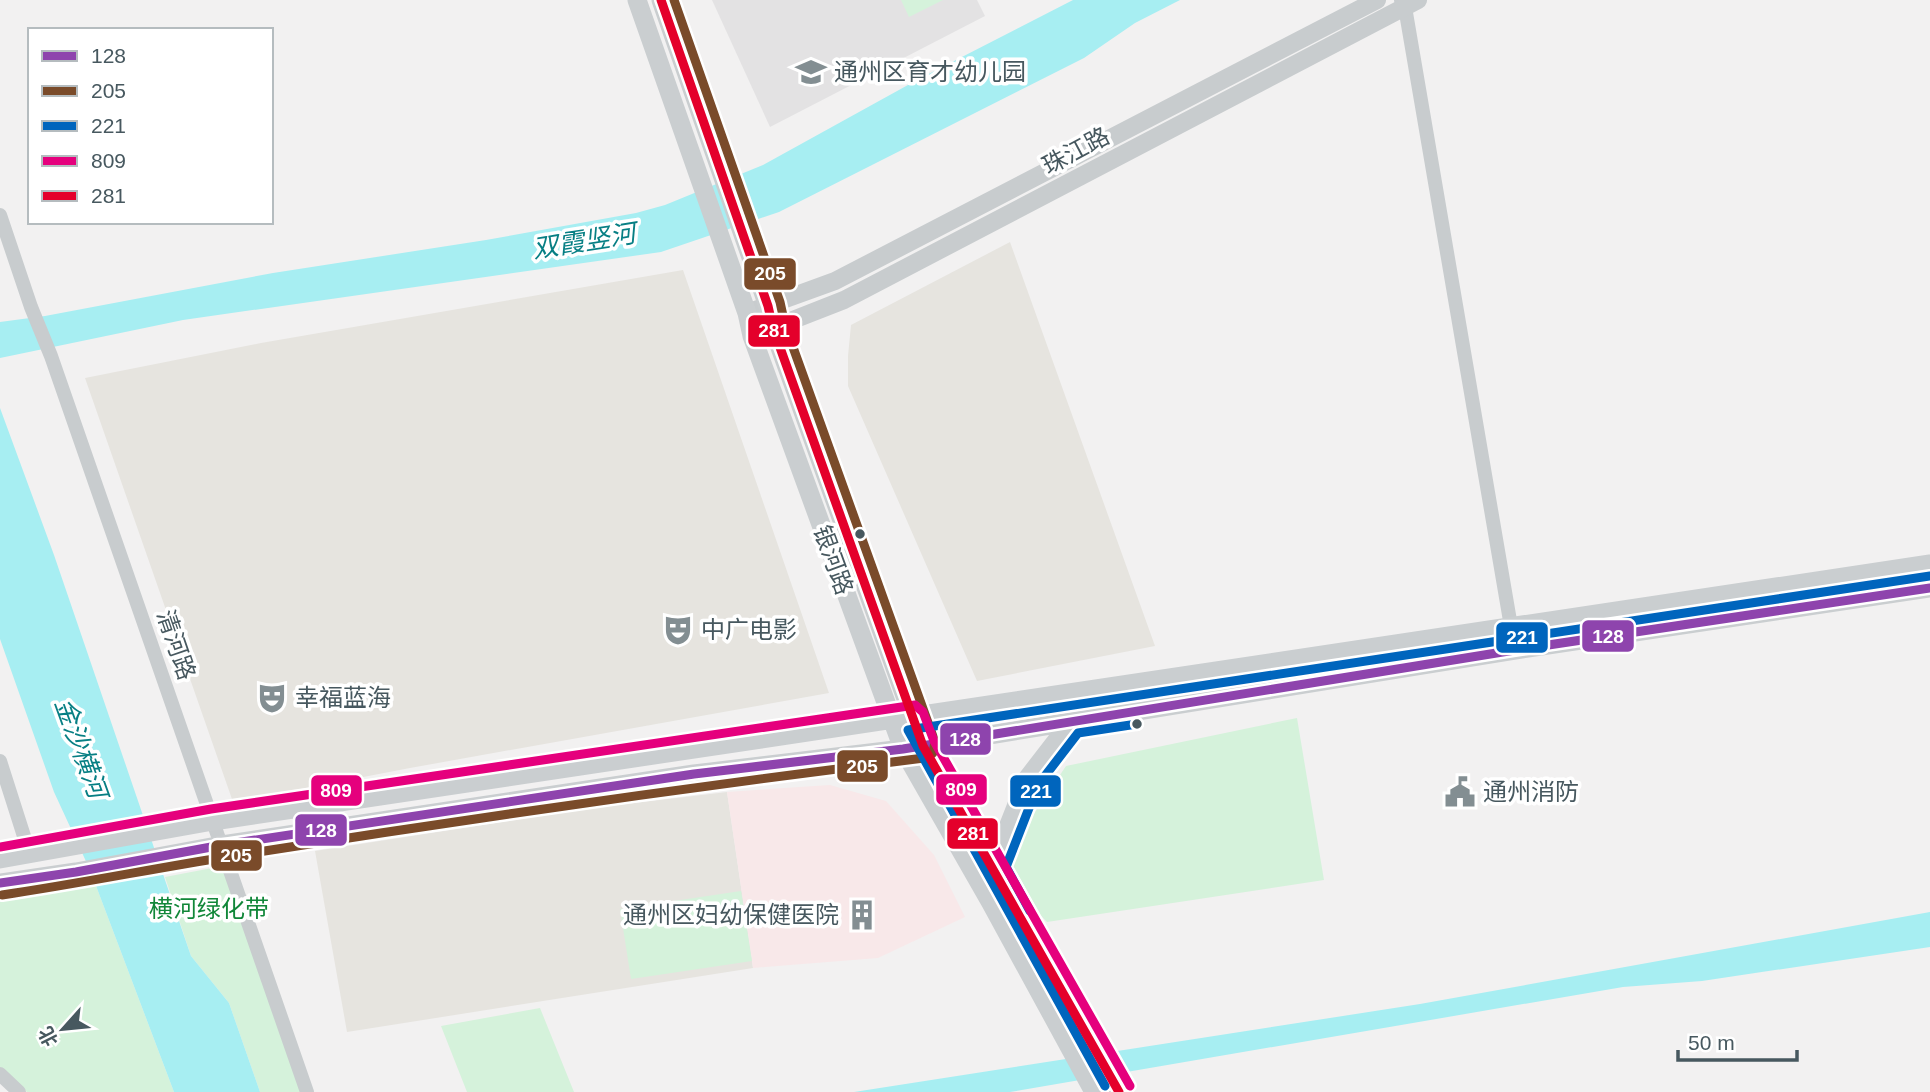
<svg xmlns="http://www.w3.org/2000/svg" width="1930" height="1092" viewBox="0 0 1930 1092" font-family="Helvetica,'Noto Sans SC',sans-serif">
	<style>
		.commercial { fill: #e6e4df }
		.education { fill: #e3e2e3 }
		.medical { fill: #f8e8e9 }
		.green { fill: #d5f2db }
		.water { fill: #a7eef2 }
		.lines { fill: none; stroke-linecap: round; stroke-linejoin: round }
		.minor { stroke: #c8ccce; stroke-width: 14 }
		.tertiary { stroke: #c8ccce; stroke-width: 18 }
		.secondary { stroke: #caced0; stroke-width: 19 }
		.bus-1-casing { stroke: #fff; stroke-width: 14 }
		.bus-2-casing { stroke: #fff; stroke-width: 14 }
		.bus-3-casing { stroke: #fff; stroke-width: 14 }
		.bus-4-casing { stroke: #fff; stroke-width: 14 }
		.bus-5-casing { stroke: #fff; stroke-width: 14 }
		.bus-1 { stroke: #8e44ad; stroke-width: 9 }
		.bus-2 { stroke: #7a4b2a; stroke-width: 9 }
		.bus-3 { stroke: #0065bd; stroke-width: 9 }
		.bus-4 { stroke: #e5007d; stroke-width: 9 }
		.bus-5 { stroke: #e4002b; stroke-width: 9 }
		.bus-dot { fill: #47585f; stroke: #fff; stroke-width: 2.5 }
		.labels { text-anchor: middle; stroke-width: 7; stroke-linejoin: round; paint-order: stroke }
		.poi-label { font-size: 24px; fill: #47585f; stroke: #fff; text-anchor: start }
		.street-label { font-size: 24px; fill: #47585f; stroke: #fff }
		.park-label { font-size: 24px; fill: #118739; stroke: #fff }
		.water-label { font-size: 26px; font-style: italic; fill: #077f84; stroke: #fff }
		.line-badge { stroke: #fff; stroke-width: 2.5 }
		.badge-label { font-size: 19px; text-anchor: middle; font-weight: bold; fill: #fff }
	</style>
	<rect width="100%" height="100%" fill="#f2f1f1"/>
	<!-- commercial -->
	<path class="commercial" d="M1010 242 1155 646 977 681 848 386V356L851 325Z
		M683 270 829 693 410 768 233 802 85 378 261 343Z
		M727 792 753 968 347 1032 315 851 592 808Z"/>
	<!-- education -->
	<path class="education" d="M712 0H977L985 16 770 127Z"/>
	<!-- medical -->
	<path class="medical" d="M830 785 886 801 934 855 965 917 878 958 753 968 727 792Z"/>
	<!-- green -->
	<path class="green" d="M901 0H943L909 17Z
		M1297 718 1324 880 1047 922 1018 892 1009 868 1027 824 1066 766Z
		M228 865 307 1092H260L229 1003 191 956 165 877Z
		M90 870 174 1092H27L0 1067V883Z
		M741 891 752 961 631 979 620 909Z
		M540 1008 574 1092H467L441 1026Z"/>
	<!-- water -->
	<path class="water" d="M1073 0H1180L1135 23 1084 58 779 212 661 252 183 320 0 358V322L45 316 273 273 486 240 636 213 665 205 763 165 917 80Z
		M0 408 54 555 191 956 229 1003 260 1092H174L90 870 54 792 0 639Z
		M1930 912V947L1702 981 1623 987 1010 1092H854L1420 1004Z"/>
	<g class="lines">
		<!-- minor -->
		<path class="minor" d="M1401 0 1405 7 1515 650
			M0 215 31 307 51 356 307 1092
			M0 761 30 855
			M0 1074 19 1092"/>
		<!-- tertiary -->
		<path class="tertiary" d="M747 313 835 281 1377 0
			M752 336 844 300 1418 0"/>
		<!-- secondary -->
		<path class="secondary" d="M637 0 747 313 752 336 903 749 991 903 1094 1092
			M661 0 768 306 773 328 923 746 1119 1092
			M0 859 213 821 1930 564
			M992 868 1027 779 1071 722
			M0 883 76 872 222 845 694 774 903 749 1515 650 1930 588"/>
		<!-- bus-1 casing -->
		<g class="bus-1-casing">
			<path id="bus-1" d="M0 883 76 872 222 845 694 774 903 749 1515 650 1930 588"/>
		</g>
		<!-- bus-2 casing -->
		<g class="bus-2-casing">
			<path id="bus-2" d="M2 895C77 884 151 869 226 857 459 820 691 787 924 758L933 753 935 742 785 325 780 302 674 0"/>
		</g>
		<!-- bus-3 casing -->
		<g class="bus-3-casing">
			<path id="bus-3" d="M1030 911 1006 867 1038 785 1078 733 1137 724
				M1105 1086 908 730 1930 576"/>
		</g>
		<!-- bus-4 casing -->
		<g class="bus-4-casing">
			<path id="bus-4" d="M0 847 211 809 915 705 923 712 934 741 1130 1086"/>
		</g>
		<!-- bus-5 casing -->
		<g class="bus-5-casing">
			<path id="bus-5" d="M661 0 768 306 773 328 923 746 1119 1092"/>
		</g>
		<!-- bus-1 -->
		<use href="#bus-1" class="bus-1"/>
		<!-- bus-2 -->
		<use href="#bus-2" class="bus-2"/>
		<!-- bus-3 -->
		<use href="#bus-3" class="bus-3"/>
		<!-- bus-4 -->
		<use href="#bus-4" class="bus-4"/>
		<!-- bus-5 -->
		<use href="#bus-5" class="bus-5"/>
	</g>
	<!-- icons -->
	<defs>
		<g id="school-bare" transform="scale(2.415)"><path d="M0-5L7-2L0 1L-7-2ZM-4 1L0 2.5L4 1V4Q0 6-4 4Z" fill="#838e92" stroke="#fff" stroke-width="2.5" paint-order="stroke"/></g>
		<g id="theatre-bare" transform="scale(2.415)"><path d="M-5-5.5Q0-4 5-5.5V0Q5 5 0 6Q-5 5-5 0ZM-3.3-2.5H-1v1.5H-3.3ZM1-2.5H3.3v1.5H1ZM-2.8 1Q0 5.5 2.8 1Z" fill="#838e92" stroke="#fff" stroke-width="2.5" paint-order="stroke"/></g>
		<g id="civic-bare" transform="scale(2.415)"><path d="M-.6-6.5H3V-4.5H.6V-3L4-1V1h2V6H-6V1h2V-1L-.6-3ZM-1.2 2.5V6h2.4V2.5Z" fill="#838e92" stroke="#fff" stroke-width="2.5" paint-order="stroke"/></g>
		<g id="building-bare" transform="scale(2.415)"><path d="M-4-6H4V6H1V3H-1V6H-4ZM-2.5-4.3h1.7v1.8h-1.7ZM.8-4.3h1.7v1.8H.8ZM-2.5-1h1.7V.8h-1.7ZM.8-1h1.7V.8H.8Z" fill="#838e92" stroke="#fff" stroke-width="2.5" paint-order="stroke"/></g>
	</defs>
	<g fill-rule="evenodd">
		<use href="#school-bare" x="811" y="72"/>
		<use href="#theatre-bare" x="678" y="630"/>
		<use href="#theatre-bare" x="272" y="698"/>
		<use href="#civic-bare" x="1460" y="792"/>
		<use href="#building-bare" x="862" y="915"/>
	</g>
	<!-- markers -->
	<g class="bus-dot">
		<circle cx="860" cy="534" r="6"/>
		<circle cx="1137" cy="724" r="6"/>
	</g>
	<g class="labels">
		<!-- poi labels -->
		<g class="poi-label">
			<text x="834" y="80">通州区育才幼儿园</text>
			<text x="701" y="638">中广电影</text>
			<text x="295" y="706">幸福蓝海</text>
			<text x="1483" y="800">通州消防</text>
			<text x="839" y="923" text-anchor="end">通州区妇幼保健医院</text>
		</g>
		<!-- street labels -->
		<g class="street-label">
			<text transform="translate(1076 151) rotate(-28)" y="8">珠江路</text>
			<text transform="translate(833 560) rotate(70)" y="8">银河路</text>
			<text transform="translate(176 645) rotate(71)" y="8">清河路</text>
		</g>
		<!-- park labels -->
		<g class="park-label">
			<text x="209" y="917">横河绿化带</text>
		</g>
		<!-- water labels -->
		<g class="water-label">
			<text transform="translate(584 241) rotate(-9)" y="9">双霞竖河</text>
			<text transform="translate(81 748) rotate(70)" y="9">金沙横河</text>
		</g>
	</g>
	<g class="line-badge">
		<rect x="743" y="257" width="54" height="34" rx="7" fill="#7a4b2a"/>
		<rect x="747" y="314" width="54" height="34" rx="7" fill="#e4002b"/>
		<rect x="1581" y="619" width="54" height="34" rx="7" fill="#8e44ad"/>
		<rect x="1495" y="621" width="54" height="33" rx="7" fill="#0065bd"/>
		<rect x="939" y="722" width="53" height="34" rx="7" fill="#8e44ad"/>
		<rect x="836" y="749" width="53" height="34" rx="7" fill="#7a4b2a"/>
		<rect x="935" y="773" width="53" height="33" rx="7" fill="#e5007d"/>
		<rect x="310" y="774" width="53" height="33" rx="7" fill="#e5007d"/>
		<rect x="1009" y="774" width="53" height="34" rx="7" fill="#0065bd"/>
		<rect x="294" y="813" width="54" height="34" rx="7" fill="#8e44ad"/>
		<rect x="946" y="817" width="53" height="33" rx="7" fill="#e4002b"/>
		<rect x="210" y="839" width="53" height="33" rx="7" fill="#7a4b2a"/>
	</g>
	<g class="badge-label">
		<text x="770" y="280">205</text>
		<text x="774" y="337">281</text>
		<text x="1608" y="643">128</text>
		<text x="1522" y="644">221</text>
		<text x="965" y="746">128</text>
		<text x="862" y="773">205</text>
		<text x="961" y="796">809</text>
		<text x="336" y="797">809</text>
		<text x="1036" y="798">221</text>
		<text x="321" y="837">128</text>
		<text x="973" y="840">281</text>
		<text x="236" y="862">205</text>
	</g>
	<!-- legend -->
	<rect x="28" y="28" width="245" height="196" fill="#ffffff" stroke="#b5bcbf" stroke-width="2"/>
	<rect x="42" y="51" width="35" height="10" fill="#8e44ad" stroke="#b5bcbf" stroke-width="2"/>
	<text x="91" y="63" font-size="21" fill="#47585f">128</text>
	<rect x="42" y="86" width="35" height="10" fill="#7a4b2a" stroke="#b5bcbf" stroke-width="2"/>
	<text x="91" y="98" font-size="21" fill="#47585f">205</text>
	<rect x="42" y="121" width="35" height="10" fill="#0065bd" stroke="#b5bcbf" stroke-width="2"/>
	<text x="91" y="133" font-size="21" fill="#47585f">221</text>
	<rect x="42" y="156" width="35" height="10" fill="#e5007d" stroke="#b5bcbf" stroke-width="2"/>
	<text x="91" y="168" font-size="21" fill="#47585f">809</text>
	<rect x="42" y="191" width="35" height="10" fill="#e4002b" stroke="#b5bcbf" stroke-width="2"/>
	<text x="91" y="203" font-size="21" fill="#47585f">281</text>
	<!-- north arrow -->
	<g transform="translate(63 1029) rotate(243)" stroke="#ffffff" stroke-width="5" paint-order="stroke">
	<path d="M0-5L12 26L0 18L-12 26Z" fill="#47585f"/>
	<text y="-10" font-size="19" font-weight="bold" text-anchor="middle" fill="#47585f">北</text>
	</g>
	<!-- scale -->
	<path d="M1678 1050v10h119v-10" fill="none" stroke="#47585f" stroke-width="3.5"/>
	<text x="1688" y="1050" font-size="21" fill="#47585f" stroke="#ffffff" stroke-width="5" paint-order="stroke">50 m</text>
</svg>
